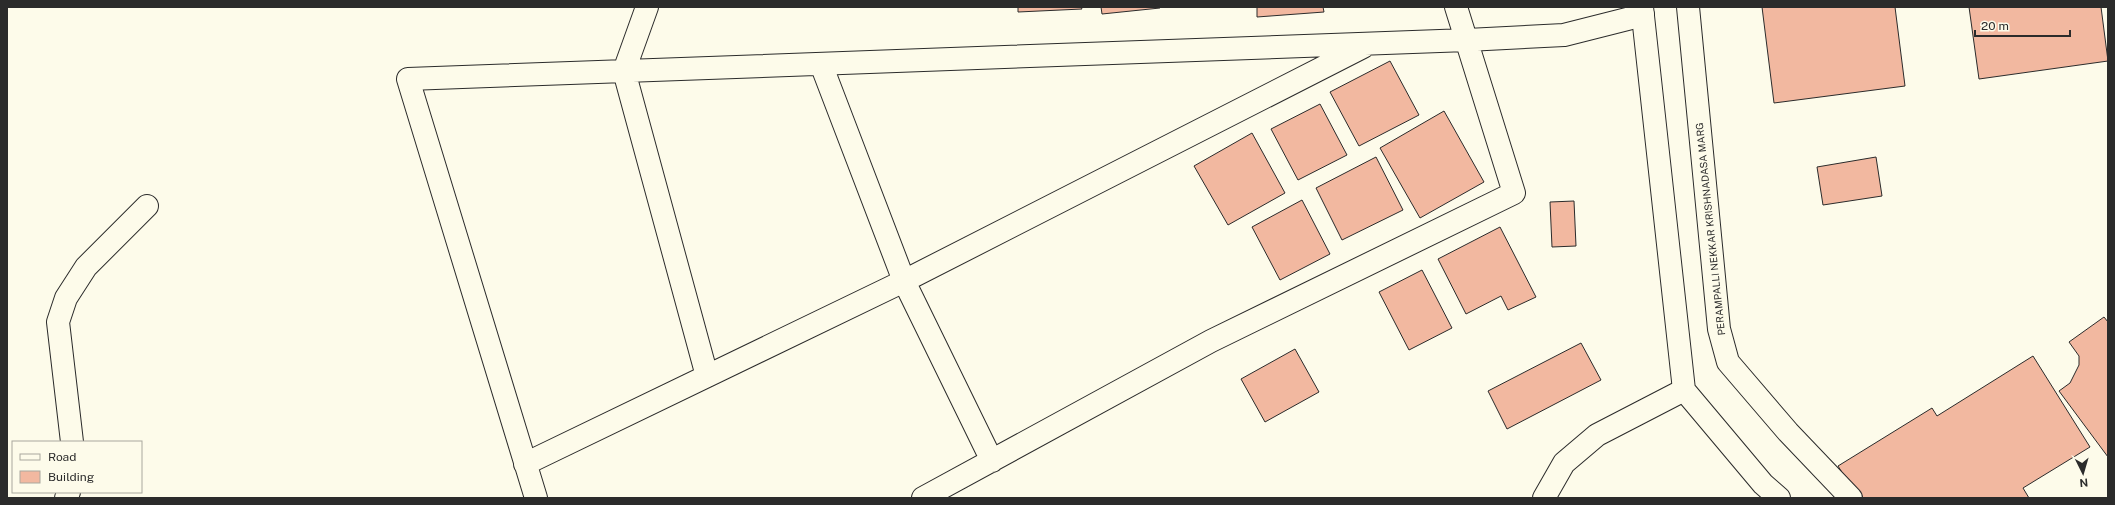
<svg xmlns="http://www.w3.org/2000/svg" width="2115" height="505" viewBox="0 0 2115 505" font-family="'Public Sans',sans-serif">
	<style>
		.building { fill: #f2b8a0; stroke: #2b2b2b }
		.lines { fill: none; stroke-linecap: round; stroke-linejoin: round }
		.minor-casing { stroke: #2b2b2b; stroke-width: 24 }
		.major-casing { stroke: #2b2b2b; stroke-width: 24 }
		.minor { stroke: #fdfbea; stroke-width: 22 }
		.major { stroke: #fdfbea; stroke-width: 22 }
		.labels { text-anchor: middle; stroke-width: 3; stroke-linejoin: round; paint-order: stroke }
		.street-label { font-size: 10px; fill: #2b2b2b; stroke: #fdfbea }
	</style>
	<rect width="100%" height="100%" fill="#fdfbea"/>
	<!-- building -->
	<path class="building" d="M1018 7H1081L1082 9 1018 12Z
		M1101 7H1160V8L1102 14Z
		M1257 7H1323L1324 12 1257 17Z
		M1762 7H1895L1905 86 1774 103Z
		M1969 7H2101L2108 61 1979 79Z
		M1390 61 1419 115 1359 146 1330 92Z
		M1320 104 1347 155 1298 180 1271 129Z
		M1444 111 1484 182 1420 218 1380 148Z
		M1252 133 1285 193 1228 225 1194 166Z
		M1376 157 1403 210 1342 240 1316 188Z
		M1876 157 1882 196 1823 205 1817 167Z
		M1302 200 1330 254 1280 280 1252 227Z
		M1574 201 1576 246 1552 247 1550 202Z
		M1500 227 1536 297 1508 310 1501 296 1466 314 1438 259Z
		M1422 270 1452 328 1409 350 1379 292Z
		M2104 317 2108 322V457L2059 391 2070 383 2079 365V356L2069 342Z
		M1581 343 1601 380 1507 429 1488 391Z
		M1295 349 1319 392 1265 422 1241 379Z
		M2033 356 2090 447 2023 488 2029 498H1858L1838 466 1932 408 1937 416Z"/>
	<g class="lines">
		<!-- minor casing -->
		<g class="minor-casing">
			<path id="minor" d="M647 7 624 71 707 376
				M821 64 904 281 1363 47
				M72 442 58 322 66 298 86 267 147 206
				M525 464 904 281 992 461
				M66 498 69 492
				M536 498 408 79 1467 40 1564 35 1643 15
				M923 498 1211 341 1514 193 1456 7
				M1544 498 1564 463 1597 435 1684 390"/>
		</g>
		<!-- major casing -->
		<g class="major-casing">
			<path id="major" d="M1642 7 1684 390 1763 484 1779 498
				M1688 7 1719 329 1728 362 1788 432 1851 498"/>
		</g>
		<!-- minor -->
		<use href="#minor" class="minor"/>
		<!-- major -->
		<use href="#major" class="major"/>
	</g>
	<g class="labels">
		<!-- street labels -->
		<g class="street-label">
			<text transform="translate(1710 229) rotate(-96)" y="4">PERAMPALLI NEKKAR KRISHNADASA MARG</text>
		</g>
	</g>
	<!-- border -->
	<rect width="2115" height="505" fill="none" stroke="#2b2b2b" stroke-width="16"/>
	<!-- legend -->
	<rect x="12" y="441" width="130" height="52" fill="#fdfbea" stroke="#a9a89e"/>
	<rect x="20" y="454" width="20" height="6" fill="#fdfbea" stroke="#a9a89e"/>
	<text x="48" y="461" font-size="12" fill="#2b2b2b">Road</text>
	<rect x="20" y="471" width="20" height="12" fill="#f2b8a0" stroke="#a9a89e"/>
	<text x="48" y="481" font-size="12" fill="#2b2b2b">Building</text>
	<!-- north arrow -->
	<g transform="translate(2083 473) rotate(175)" stroke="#fdfbea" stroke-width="3" paint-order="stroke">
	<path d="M0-3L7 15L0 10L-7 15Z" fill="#2b2b2b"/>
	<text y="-6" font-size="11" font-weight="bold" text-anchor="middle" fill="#2b2b2b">N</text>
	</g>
	<!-- scale -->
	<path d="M1975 30v6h95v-6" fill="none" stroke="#2b2b2b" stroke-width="2"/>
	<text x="1981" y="30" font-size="12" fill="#2b2b2b" stroke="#fdfbea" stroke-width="3" paint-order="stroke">20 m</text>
</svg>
